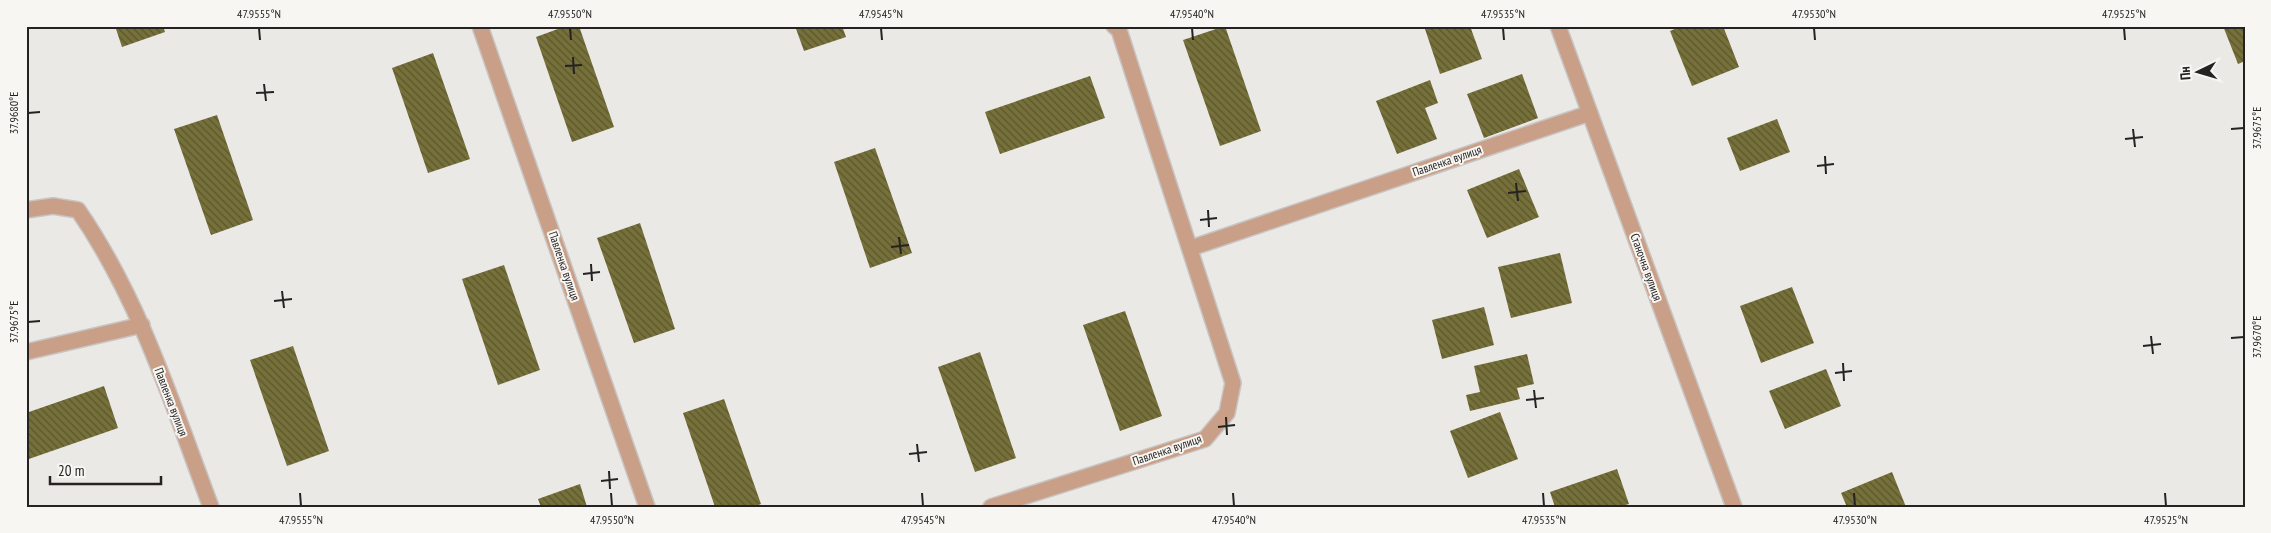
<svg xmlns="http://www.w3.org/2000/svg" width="2271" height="533" viewBox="0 0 2271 533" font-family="'PT Sans Narrow',sans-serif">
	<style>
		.building { fill: url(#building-back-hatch) }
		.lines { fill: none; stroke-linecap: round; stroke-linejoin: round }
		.minor-casing { stroke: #c7c5c3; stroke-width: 18 }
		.minor { stroke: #ca9f88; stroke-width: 15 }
		.ticks { fill: none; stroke: #242322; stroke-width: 2 }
		.labels { text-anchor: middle; stroke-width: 4; stroke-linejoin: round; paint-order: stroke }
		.street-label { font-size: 12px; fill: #242322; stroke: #f8f6f3 }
		.neatline { fill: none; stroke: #242322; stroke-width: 2 }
		.ticks-label { font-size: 12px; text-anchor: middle; fill: #242322 }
	</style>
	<defs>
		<pattern id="building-back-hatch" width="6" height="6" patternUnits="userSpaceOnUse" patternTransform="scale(1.25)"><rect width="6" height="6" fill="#76703a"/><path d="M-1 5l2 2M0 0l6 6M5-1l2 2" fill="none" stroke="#5b562e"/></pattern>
	</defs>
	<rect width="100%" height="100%" fill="#ebe9e6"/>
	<!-- building -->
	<path class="building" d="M115 26H163L165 32 122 47Z
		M566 26H579L614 127 572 142 536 37Z
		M795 26H842L846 37 804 51Z
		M1225 26 1261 131 1220 146 1183 40Z
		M1424 26H1470L1482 59 1440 74Z
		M1682 26H1723L1739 67 1692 86 1670 31Z
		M2223 26H2245V61L2238 64Z
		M433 53 470 159 428 173 392 68Z
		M1522 74 1538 118 1484 138 1467 94Z
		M1090 76 1105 118 1000 154 985 112Z
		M1430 80 1438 103 1425 108 1437 139 1397 154 1376 101Z
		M217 115 253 220 211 235 174 129Z
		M1777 119 1790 152 1740 171 1727 138Z
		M875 148 912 253 870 268 834 162Z
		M1519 169 1539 217 1487 238 1467 190Z
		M640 223 675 329 634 343 597 238Z
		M1560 253 1572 303 1511 318 1498 267Z
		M504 265 540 370 498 385 462 279Z
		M1792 287 1814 343 1761 363 1740 306Z
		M1484 307 1494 345 1442 359 1432 320Z
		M1125 311 1162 416 1120 431 1083 325Z
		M293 346 329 451 287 466 250 360Z
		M980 352 1016 458 975 472 938 367Z
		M1527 354 1534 384 1517 388 1520 399 1470 411 1466 395 1480 392 1474 366Z
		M1826 369 1841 406 1785 429 1769 391Z
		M104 386 118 428 26 460V413Z
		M724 399 761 504 753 507H715L683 413Z
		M1500 412 1518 459 1468 478 1450 431Z
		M1617 469 1629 504 1619 507H1555L1550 492Z
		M1892 472 1906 507H1847L1841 493Z
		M580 484 587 507H541L538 499Z"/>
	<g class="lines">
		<!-- minor casing -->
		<g class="minor-casing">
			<path id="minor" d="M480 26 647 507
				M1558 26 1734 507
				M26 210 53 206 78 210C140 300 173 406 211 507
				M1191 248 1590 113
				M26 352 142 325
				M991 507 1205 439 1227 413 1233 383 1119 30 1114 26"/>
		</g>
		<!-- minor -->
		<use href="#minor" class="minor"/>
	</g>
	<!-- ticks -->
	<path class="ticks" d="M259 28 260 40M570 28 571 40M881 28 882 40M1192 28 1193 40M1503 28 1504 40M1814 28 1815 40M2124 28 2125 40M573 57 574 74M565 66 582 65M264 84 266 101M256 93 274 92M28 113 40 112M2133 129 2135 147M2231 129 2244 128M2125 139 2143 137M1825 156 1826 174M1817 166 1834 164M1516 183 1518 201M1508 193 1526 191M1208 210 1209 227M1200 220 1217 218M899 237 901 254M891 247 909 245M591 264 592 281M583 274 600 272M282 291 284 308M274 301 292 299M28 322 40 321M2151 336 2153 354M2231 338 2244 337M2143 346 2161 344M1843 363 1844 381M1835 373 1852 371M1534 390 1536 408M1526 400 1544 398M1226 417 1227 435M1218 427 1235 425M917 444 919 462M909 454 927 452M609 471 610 489M601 481 618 479M300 493 301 506M611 493 612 506M922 493 923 506M1233 493 1234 506M1543 493 1544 506M1854 493 1855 506M2165 493 2166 506"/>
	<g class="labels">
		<!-- street labels -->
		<g class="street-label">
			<text transform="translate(1447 161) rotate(-19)" y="4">Павленка вулиця</text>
			<text transform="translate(564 266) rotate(71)" y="4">Павленка вулиця</text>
			<text transform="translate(1646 267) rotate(70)" y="4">Станочна вулиця</text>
			<text transform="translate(171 402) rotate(69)" y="4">Павленка вулиця</text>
			<text transform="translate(1167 450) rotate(-19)" y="4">Павленка вулиця</text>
		</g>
	</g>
	<!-- border -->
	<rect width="2271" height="533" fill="none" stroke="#f8f6f3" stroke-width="55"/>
	<!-- north arrow -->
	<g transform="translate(2198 72) rotate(265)" stroke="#f8f6f3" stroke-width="4" paint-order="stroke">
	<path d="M0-4L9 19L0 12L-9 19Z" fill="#242322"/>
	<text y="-8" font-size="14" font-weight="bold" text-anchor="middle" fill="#242322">Пн</text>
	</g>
	<!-- scale -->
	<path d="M50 476v8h111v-8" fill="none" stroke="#242322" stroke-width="2.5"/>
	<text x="58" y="476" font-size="15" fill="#242322" stroke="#f8f6f3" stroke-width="4" paint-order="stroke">20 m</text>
	<rect x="28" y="28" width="2216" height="478" class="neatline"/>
	<g class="ticks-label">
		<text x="259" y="18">47.9555°N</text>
		<text x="570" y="18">47.9550°N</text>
		<text x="881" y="18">47.9545°N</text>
		<text x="1192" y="18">47.9540°N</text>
		<text x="1503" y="18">47.9535°N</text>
		<text x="1814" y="18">47.9530°N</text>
		<text x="2124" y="18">47.9525°N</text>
		<text transform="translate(14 113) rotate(-90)" y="4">37.9680°E</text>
		<text transform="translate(2257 128) rotate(-90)" y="4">37.9675°E</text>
		<text transform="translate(14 322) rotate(-90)" y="4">37.9675°E</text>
		<text transform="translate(2257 337) rotate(-90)" y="4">37.9670°E</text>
		<text x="301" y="524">47.9555°N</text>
		<text x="612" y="524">47.9550°N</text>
		<text x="923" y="524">47.9545°N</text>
		<text x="1234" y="524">47.9540°N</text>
		<text x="1544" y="524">47.9535°N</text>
		<text x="1855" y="524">47.9530°N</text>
		<text x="2166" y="524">47.9525°N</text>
	</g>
</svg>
